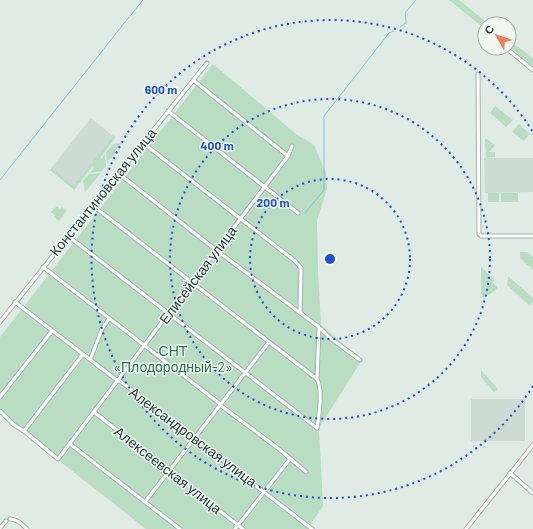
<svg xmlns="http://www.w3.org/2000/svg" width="533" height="529" viewBox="0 0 533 529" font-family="Barlow,sans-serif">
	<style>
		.built { fill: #cedbd5 }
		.green { fill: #b8ddc2 }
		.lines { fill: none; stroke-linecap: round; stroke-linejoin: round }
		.stream { stroke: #86c6d2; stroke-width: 1 }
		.street-casing { stroke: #a3b3ad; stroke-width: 5 }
		.street { stroke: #fff; stroke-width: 3 }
		.ring { fill: none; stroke: #1d4ed8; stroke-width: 2; stroke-dasharray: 2 4 }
		.labels { text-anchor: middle; stroke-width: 3; stroke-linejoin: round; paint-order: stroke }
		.street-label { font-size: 14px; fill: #203c35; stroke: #f1f8f4 }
		.park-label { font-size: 14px; fill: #297447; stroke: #f1f8f4 }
		.centre { fill: #1d4ed8; stroke: #f1f8f4; stroke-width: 2 }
		.ring-label { font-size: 12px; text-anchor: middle; font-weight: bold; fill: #1d4ed8; stroke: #f1f8f4; stroke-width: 3; stroke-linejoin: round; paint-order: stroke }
	</style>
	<rect width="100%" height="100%" fill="#e0ebe6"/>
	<!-- built -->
	<path class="built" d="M91 118 113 136 73 185 51 168Z
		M484 158H533V192L485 193Z
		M471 399H525V441H471Z"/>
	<!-- green -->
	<path class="green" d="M449 0H459L489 24H485V29Z
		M509 40 533 58V67L509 48Z
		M213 64 296 134 314 145 326 173 327 189 317 220 318 271 321 325 362 360 319 428 323 506 310 525 316 529H146L62 463 0 410V337Z
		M495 106 513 120 506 127 490 113Z
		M519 124 530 134 524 141 512 132Z
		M112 135 116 137 100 158 101 159 105 154 106 166 102 171 90 173 94 168 92 167 74 190 50 170 52 168 73 185 113 136Z
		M485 139H487L495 145 489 152H495V157L486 158Z
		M122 143 115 151 116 153 108 161 109 162 107 164 106 152 113 144Z
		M101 173 85 192 83 181 89 174Z
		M488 193H499V202H488Z
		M501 193H518V202H501Z
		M57 206 60 209 62 207 67 211 59 221 54 217 55 215 51 212Z
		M520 252H527L533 257V270L520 258Z
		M481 267 493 278 495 280 492 282 498 287 494 292 490 289 493 292 490 294H489L483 300 482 294H481Z
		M508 276 533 298V302L530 306 507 285Z
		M481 370 498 389 494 392 481 377Z"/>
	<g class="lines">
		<!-- stream -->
		<path class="stream" d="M130 16 143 0
			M400 27 406 23 405 13 416 0
			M0 180 129 17
			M305 213 324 190V116L389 33 394 31"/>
		<!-- street casing -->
		<g class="street-casing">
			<path id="street" d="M481 31H485
				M506 48 533 70
				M478 74 479 234 481 236H533
				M193 80 288 156
				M168 111 298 213
				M143 143 295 261 301 268 300 313
				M118 173 216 250 319 327 330 338 360 360
				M92 205 317 379
				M68 236 317 428C319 416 323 389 317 379L319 327
				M43 267 219 403 220 405 279 449 306 472
				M15 302 118 381H120L312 529
				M0 322 207 63
				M90 360 102 329 109 319
				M0 397 52 331
				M0 411 14 425 24 431 58 459 288 156 292 146
				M94 412 243 529
				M24 431 83 354
				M70 444 180 529
				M510 473 533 493
				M145 502 269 342
				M10 519C17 519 22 524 27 529
				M0 528 6 521
				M235 529 290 459
				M466 529 533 445"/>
		</g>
		<!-- street -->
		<use href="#street" class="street"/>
	</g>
	<!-- distance rings -->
	<g class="ring">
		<circle cx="330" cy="259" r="80"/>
		<circle cx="330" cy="259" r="160"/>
		<path d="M533 386A239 239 0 1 1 533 132"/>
	</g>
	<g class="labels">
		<!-- street labels -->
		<g class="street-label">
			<text transform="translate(103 192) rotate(-51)" y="5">Константиновская улица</text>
			<text transform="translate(198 275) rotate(-53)" y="5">Елисейская улица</text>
			<text transform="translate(193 437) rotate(37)" y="5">Александровская улица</text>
			<text transform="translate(168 470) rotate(38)" y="5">Алексеевская улица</text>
		</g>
		<!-- park labels -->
		<g class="park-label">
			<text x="173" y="356">СНТ<tspan x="173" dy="16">«Плодородный-2»</tspan></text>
		</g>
	</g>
	<circle cx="330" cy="259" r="6" class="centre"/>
	<g class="ring-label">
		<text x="161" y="94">600 m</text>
		<text x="217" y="150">400 m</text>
		<text x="273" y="207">200 m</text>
	</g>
	<!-- north arrow -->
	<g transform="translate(497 36) rotate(309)"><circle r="19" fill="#f1f8f4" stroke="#9dada8"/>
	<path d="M0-3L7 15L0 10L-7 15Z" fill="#f57d54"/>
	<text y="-6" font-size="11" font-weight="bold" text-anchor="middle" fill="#203c35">С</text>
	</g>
</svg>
